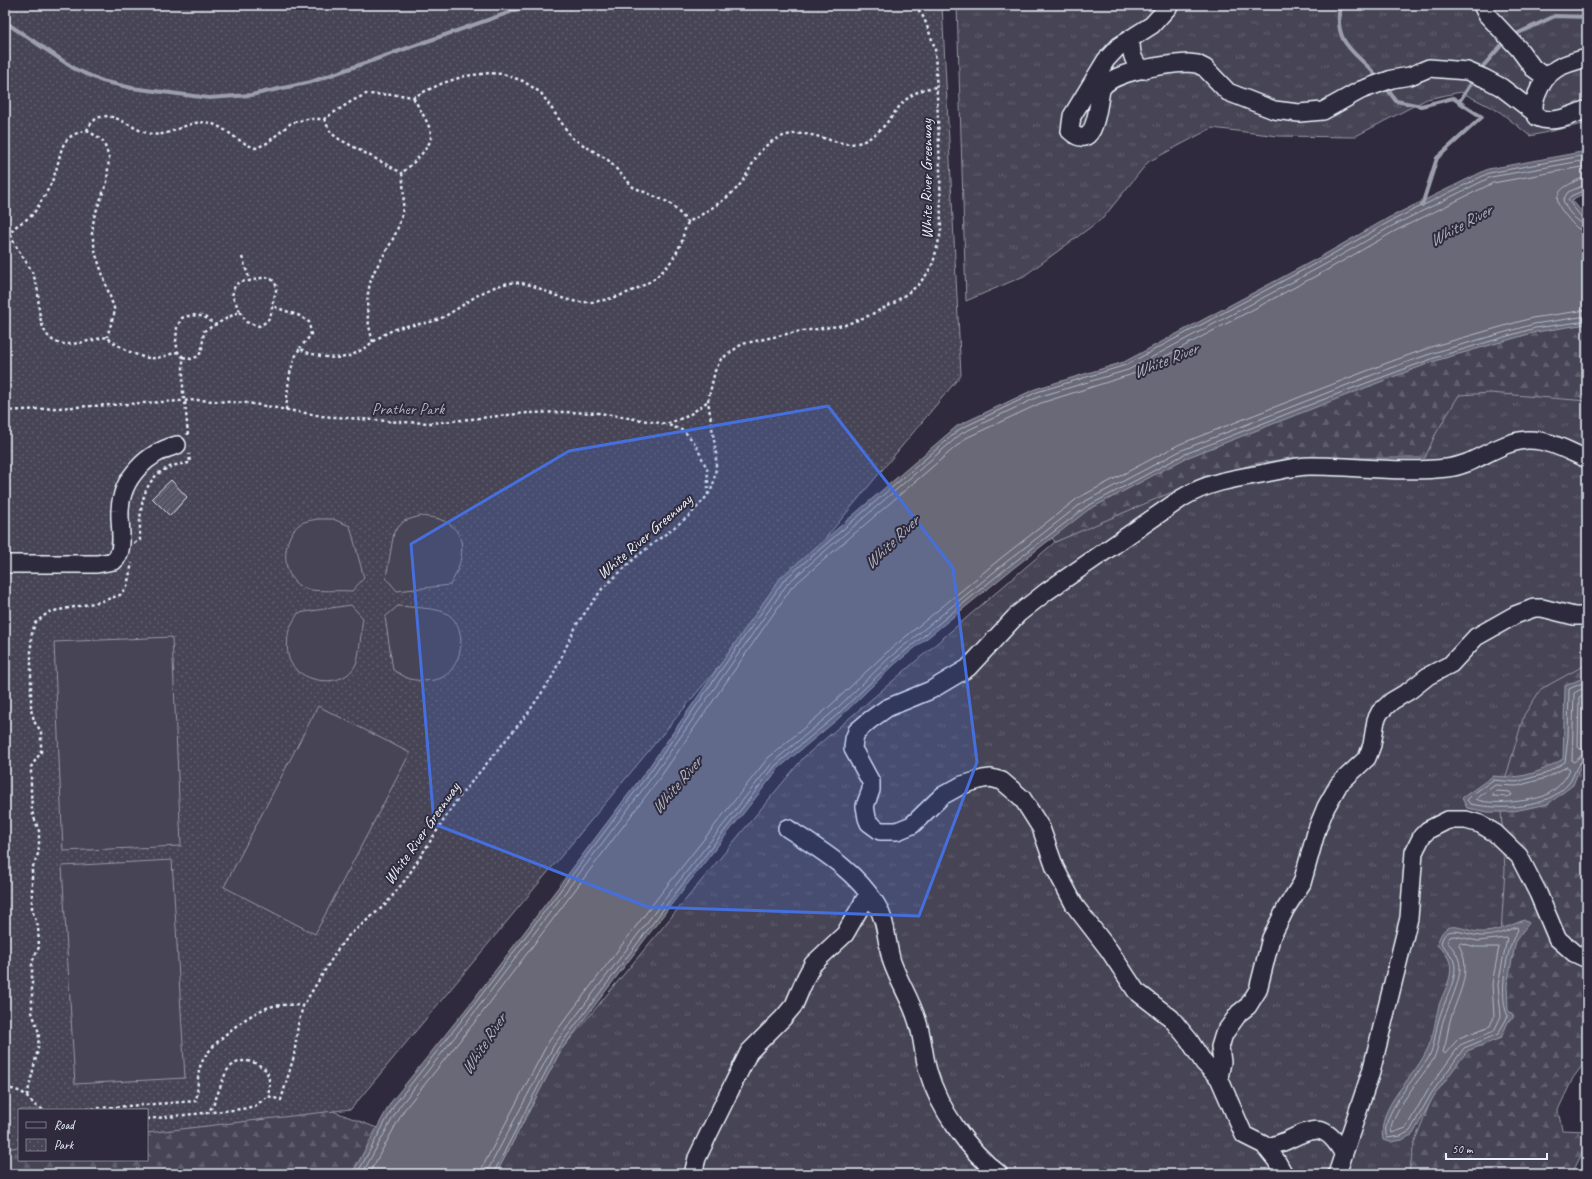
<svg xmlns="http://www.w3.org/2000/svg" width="1592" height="1179" viewBox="0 0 1592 1179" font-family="Caveat,sans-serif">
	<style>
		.grass { fill: url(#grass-tufts); stroke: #979aa6 }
		.forest { fill: url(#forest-firs); stroke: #979aa6 }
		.park { fill: url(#park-dots); stroke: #979aa6 }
		.pitch { fill: #464455; stroke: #979aa6 }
		.water { fill: #696978; stroke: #9c9fab }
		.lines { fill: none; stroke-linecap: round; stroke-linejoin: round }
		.shore { stroke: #b5bbc5; stroke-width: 1 }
		.stream { stroke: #9c9fab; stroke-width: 4 }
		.building { fill: url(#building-hatch); stroke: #e8f1f8 }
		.minor-casing { stroke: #e8f1f8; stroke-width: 20 }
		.path { stroke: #e8f1f8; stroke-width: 2.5; stroke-dasharray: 3 3; stroke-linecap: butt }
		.minor { stroke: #2f2a3d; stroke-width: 17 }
		.marked { fill: #466fde; fill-opacity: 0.2; stroke: #466fde; stroke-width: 3; stroke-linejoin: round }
		.labels { text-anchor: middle; stroke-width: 4; stroke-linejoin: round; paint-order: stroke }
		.street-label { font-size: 16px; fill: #e8f1f8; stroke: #2f2a3d }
		.park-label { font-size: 16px; fill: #afb4bf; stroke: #2f2a3d }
		.water-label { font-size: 17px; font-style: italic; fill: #afb4be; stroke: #2f2a3d }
	</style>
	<defs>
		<pattern id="grass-tufts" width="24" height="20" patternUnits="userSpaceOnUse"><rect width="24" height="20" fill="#464455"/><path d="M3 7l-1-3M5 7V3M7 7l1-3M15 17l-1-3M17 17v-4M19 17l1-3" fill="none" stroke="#615f6e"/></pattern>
		<pattern id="forest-firs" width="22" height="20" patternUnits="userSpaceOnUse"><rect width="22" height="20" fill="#464455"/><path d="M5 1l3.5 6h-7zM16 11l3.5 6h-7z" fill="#615f6e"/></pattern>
		<pattern id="park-dots" width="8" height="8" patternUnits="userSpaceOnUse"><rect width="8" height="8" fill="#464455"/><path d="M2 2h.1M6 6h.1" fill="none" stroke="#615f6e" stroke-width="1.8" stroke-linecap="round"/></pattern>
		<pattern id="building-hatch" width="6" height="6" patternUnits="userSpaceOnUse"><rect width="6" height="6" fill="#575565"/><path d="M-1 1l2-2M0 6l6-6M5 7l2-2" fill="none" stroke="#6f6e7c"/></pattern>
	</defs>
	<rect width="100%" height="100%" fill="#2f2a3d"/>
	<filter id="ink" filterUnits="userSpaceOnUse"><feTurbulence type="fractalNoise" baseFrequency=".025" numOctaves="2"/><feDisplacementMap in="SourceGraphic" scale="8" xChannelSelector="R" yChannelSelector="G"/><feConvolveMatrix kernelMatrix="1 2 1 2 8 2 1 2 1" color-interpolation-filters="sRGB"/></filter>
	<g filter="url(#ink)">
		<!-- grass -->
		<path class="grass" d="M957 5H1587V123L1530 136 1500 112 1461 92 1427 99 1354 137 1278 136 1212 128 1148 162 1103 218 1024 276 966 301Z
			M1587 370V792L1518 1174H496L561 1050 804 757 1055 542 1275 439 1333 419Z"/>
		<!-- forest -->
		<path class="forest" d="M1587 230V401L1490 393 1459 395 1435 435 1425 458H1290L1254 464 1198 481 1055 542 1036 516Z
			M1587 664V1059L1573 1078 1558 1110 1562 1130 1587 1131V1143L1572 1174H1409L1414 1143 1467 1009 1500 949 1505 869 1500 797 1524 715 1541 689Z
			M302 1099 377 1128 352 1174H5V1149L19 1146V1160H147V1128L259 1120Z"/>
		<!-- park -->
		<path class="park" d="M5 5H942L961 375 351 1109 147 1133V1110H19V1147L5 1149Z"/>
		<!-- pitch -->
		<path class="pitch" d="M420 516C426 517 434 517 439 519 471 530 464 562 450 585L397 591 386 578 394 532 404 521Z
			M318 519H333L350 526 364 578 352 591C341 590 316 592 306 589 280 581 280 538 300 524 304 521 313 520 318 519Z
			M351 605 363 618C361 629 360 654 356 664 345 689 303 684 291 663 286 656 287 638 289 630 291 624 295 619 298 613Z
			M398 606C409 607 434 608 444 612 469 623 464 665 443 677 436 682 418 681 410 679 404 677 399 673 393 670L385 617Z
			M172 637 181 846 63 851 54 642Z
			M318 706 410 753 315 934 224 887Z
			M172 860 185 1078 75 1084 62 866Z"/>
		<!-- water -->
		<path class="water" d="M1587 151V192L1572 200 1587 218V324L1536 332 1438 360 1393 377 1186 458 1088 510 1011 570 895 664 839 718 779 768 671 905 561 1050 496 1174H352L391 1102 470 1004 649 767 781 577 957 426 1035 389 1124 362 1320 257 1388 218 1488 169Z
			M1587 676V761L1578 772 1573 785 1548 804 1509 812H1488L1467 808 1462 798 1493 776C1523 779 1536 774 1563 759L1565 686Z
			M1524 920 1529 923 1516 940 1507 985 1508 1010 1513 1015V1018L1508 1022 1501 1038 1467 1051 1434 1096 1413 1134 1402 1140 1391 1142 1383 1140C1377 1105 1412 1081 1426 1052 1434 1037 1435 1020 1439 1005 1444 990 1457 972 1447 956 1445 951 1440 949 1437 945 1446 912 1464 934 1485 932 1499 931 1511 925 1524 920Z"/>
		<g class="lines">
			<!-- shore -->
			<path class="shore" d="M1587 178C1581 178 1577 180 1572 183 1553 192 1554 202 1567 217 1573 224 1577 231 1587 231
				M1587 184 1568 192 1563 200C1565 209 1578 224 1587 225
				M1587 189 1571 196 1568 200 1582 218 1587 220
				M1587 681 1569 689 1568 737 1565 762 1545 774 1516 782 1493 780 1473 794 1467 800 1470 804C1503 810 1546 810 1569 783 1575 776 1576 760 1587 759
				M1587 686 1574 693 1572 761 1574 762 1581 756 1587 754
				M1587 693 1579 697 1578 747 1580 749 1587 748
				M1567 767 1570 769C1566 780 1555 791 1544 796 1531 801 1488 806 1476 799L1495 785 1517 786 1546 778Z
				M1497 791 1510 792 1512 795 1507 797 1493 796V794Z
				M1514 928 1517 927 1518 930C1506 946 1498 998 1508 1016L1498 1034 1464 1048 1431 1094 1410 1131 1401 1136 1387 1138C1378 1116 1418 1075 1429 1057 1435 1044 1435 1032 1439 1019 1443 1004 1456 981 1455 967 1454 956 1448 952 1441 944 1445 920 1468 937 1483 936 1495 936 1504 932 1514 928Z
				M1455 936 1478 941 1507 938 1498 985 1501 1016 1494 1031 1460 1045 1427 1091 1406 1128 1392 1133C1384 1121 1426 1071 1433 1060 1440 1046 1439 1032 1444 1018 1449 1005 1461 980 1460 966 1459 956 1454 949 1447 942L1450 937Z
				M1461 943 1476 947H1499L1492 984 1494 1016 1490 1026 1459 1038 1445 1054 1443 1052C1447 1042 1447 1032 1450 1021 1457 995 1474 973 1459 945Z
				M357 1174 395 1104 473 1006 652 769 784 580 960 429 1037 392 1126 365 1322 260 1389 222 1489 173 1587 155
				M362 1174 399 1107 477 1009 656 772 788 583 962 433 1038 397 1128 370 1324 265 1392 226 1491 177 1587 160
				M369 1174 404 1110 482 1013 661 776 792 587 966 438 1041 403 1130 375 1327 270 1395 231 1493 183 1587 166
				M482 1174 483 1166 549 1041 659 896 768 758 829 707 886 653 1001 558 1078 498 1180 444 1387 363 1434 346 1532 318 1587 310
				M488 1174 489 1168 554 1045 664 900 773 762 833 712 890 657 1005 563 1082 503 1182 450 1390 368 1436 352 1534 324 1587 316
				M493 1174 558 1048 668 903 776 765 837 715 893 661 1008 567 1086 507 1185 454 1345 391 1437 357 1535 328 1587 321"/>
			<!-- stream -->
			<path class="stream" d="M1340 5C1333 47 1357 51 1379 79
				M5 22 75 69 102 81 132 88 209 98 251 95 311 82 530 5
				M1512 36 1555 16 1587 17
				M1478 72 1505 41
				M1385 86 1396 101 1421 106 1453 98 1482 117 1437 158 1422 205
				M1459 102 1475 78"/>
		</g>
		<!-- building -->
		<path class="building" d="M171 480 187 497 170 516 152 498Z"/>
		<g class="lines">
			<!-- minor casing -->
			<g class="minor-casing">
				<path id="minor" d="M1170 5 1152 25 1119 46 1106 60 1072 116 1070 131C1096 155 1098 103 1101 90 1109 71 1169 64 1188 63L1197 64 1205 68 1228 92 1274 110 1299 113 1323 111 1361 90 1392 79 1410 76 1429 68 1467 71 1484 78 1501 87 1535 113
					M1482 5 1487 15 1519 49 1533 68 1545 77
					M1131 39C1131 52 1132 62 1143 70
					M1587 58C1563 64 1547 68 1537 94 1534 102 1532 109 1537 117 1553 125 1572 115 1587 109
					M5 564H97L114 561C126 551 119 525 120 511 121 478 147 453 177 445
					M787 828C820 850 854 869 876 904 887 921 886 943 892 962 899 982 911 1000 917 1020 923 1037 923 1054 928 1071 939 1109 968 1150 999 1174
					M1219 1078 1222 1062 1220 1047 1224 1034 1239 1013 1248 1006 1258 990 1271 938 1286 908 1302 883 1317 829 1326 807 1339 784 1367 758 1372 745 1376 720 1380 712 1392 701 1409 691 1428 676 1451 664 1476 637 1515 615 1534 608H1542L1574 616H1587
					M1266 1148C1274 1145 1282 1143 1290 1139 1316 1126 1327 1125 1343 1153
					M693 1174 697 1158 710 1131 749 1052 783 1018 794 1005 806 977 813 964 845 934 868 894
					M1284 1174 1276 1160 1264 1145 1244 1135 1219 1078 1204 1063 1189 1040 1171 1018 1136 991 1109 950 1075 906 1055 868 1041 828 1022 798 1002 781 991 778 983 779 962 785 942 796 912 825 897 831H880L869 823 867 818 865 806 871 790V782L853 749 854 739 857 731 870 720 887 708 931 690 968 668 1018 614 1046 592 1182 498C1208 482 1236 478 1266 473 1281 470 1296 466 1311 466 1356 466 1402 473 1447 468 1476 465 1497 442 1527 440 1548 439 1568 451 1587 459
					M1337 1174 1371 1072 1409 918 1414 852 1422 836 1428 830 1448 820H1466L1480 824 1495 833 1519 856 1538 893 1557 938 1574 953 1587 959"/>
			</g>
			<!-- path -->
			<path class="path" d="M324 119 331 133 339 139 402 173
				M87 130 103 141 109 157 107 182 94 217 92 234 96 255 115 311 107 337
				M242 257 250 281
				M240 311 232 296 235 285C241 280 247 282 254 280 265 277 271 274 277 287L272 306
				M373 342C366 318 364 293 375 270 384 254 395 239 400 221 405 205 404 190 402 173 411 165 433 146 431 134 430 124 418 107 413 97
				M178 352C169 354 159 359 150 358 136 357 117 346 107 337 74 343 45 358 39 310 38 299 39 288 34 277 29 262 14 249 11 233 15 224 25 222 32 215 35 212 38 207 40 203 46 194 52 183 55 173 63 150 58 137 87 130 104 98 130 131 151 134 170 138 189 118 210 123 227 128 238 143 256 148L267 143 291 123 307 119H324L352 101 366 94 400 95 413 97 443 83 465 76 489 73 503 74 523 81 541 93 572 138 608 160 633 187 670 203 689 223
				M183 357 191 359 199 356 202 348 204 331 240 311 246 322 259 326C268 322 272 316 272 306L300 316 309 322 311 335 300 348
				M286 410C288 388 288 367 300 348 305 353 313 354 321 356 358 364 364 343 393 330 407 324 423 325 437 320 456 312 471 297 490 289 528 272 540 294 573 301 597 306 629 294 649 282 665 272 675 258 682 241 683 236 685 227 688 223 691 220 698 217 701 215 713 207 725 200 735 190 750 176 753 153 771 142 809 118 837 155 866 140 897 124 895 91 937 87
				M5 411 197 400 248 403 322 416 400 422 433 423 527 413 564 412 599 413 666 424 688 416 708 401
				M188 435 185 401 183 395V357L178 352 176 342 177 327 182 318C194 313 207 315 214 325
				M708 495 713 486 716 468V453L708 401 715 371 721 359 742 344 796 332 845 325 868 316 894 303 917 286 927 274 933 263 941 232 940 169 935 48 924 18 915 5
				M134 543 140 540C139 502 143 466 190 463L189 454
				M5 1087 22 1092 36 1106 44 1110
				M27 1096 38 1049 39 1033 32 1012V962L39 947 38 926 32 910V869L38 854 39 845V831L32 812 31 790V767L41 752V731L35 723 31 710V637L35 623 49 612 99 602 120 595 127 586 132 563
				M74 1110 196 1101C199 1088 196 1074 202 1062 210 1044 246 1016 264 1009 276 1004 291 1004 303 1006
				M206 1114 213 1106 226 1072C237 1056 254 1059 267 1071L270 1084 268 1096
				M147 1119 242 1109 255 1106 268 1096 281 1100 294 1056 298 1025 303 1006 338 949 347 937 385 905 394 894 406 879 456 801 528 713 551 679 577 624 602 589 636 557 690 515 708 495V477L707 469 695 443 684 431 666 424"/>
			<!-- minor -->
			<use href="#minor" class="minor"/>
		</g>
	</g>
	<!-- marked area -->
	<path class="marked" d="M828 406 953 568 977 762 919 916 648 907 434 824 411 544 569 451Z"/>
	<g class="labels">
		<!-- street labels -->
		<g class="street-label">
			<text transform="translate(926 179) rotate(-90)" y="6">White River Greenway</text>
			<text transform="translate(644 536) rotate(-41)" y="6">White River Greenway</text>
			<text transform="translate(421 833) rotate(-55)" y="6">White River Greenway</text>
		</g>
		<!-- park labels -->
		<g class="park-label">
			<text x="408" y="414">Prather Park</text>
		</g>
		<!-- water labels -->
		<g class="water-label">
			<text transform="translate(1460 225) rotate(-29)" y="6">White River</text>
			<text transform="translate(1165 360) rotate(-22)" y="6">White River</text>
			<text transform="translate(891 542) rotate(-44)" y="6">White River</text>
			<text transform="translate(676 785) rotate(-50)" y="6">White River</text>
			<text transform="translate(483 1044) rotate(-57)" y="6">White River</text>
		</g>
	</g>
	<!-- margin -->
	<rect width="1592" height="1179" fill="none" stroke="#2f2a3d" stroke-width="20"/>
	<rect x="10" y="10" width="1572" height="1159" fill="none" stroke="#e8f1f8" stroke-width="1.5" filter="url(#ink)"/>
	<!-- legend -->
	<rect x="18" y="1109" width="130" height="52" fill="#2f2a3d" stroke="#797a88"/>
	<rect x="26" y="1122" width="20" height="6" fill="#2f2a3d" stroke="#797a88"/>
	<text x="54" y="1129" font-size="12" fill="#e8f1f8">Road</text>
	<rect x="26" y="1139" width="20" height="12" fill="url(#park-dots)" stroke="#797a88"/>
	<text x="54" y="1149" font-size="12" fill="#e8f1f8">Park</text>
	<!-- scale -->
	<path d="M1446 1153v6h101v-6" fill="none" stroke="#e8f1f8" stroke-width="2"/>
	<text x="1452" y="1153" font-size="12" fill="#e8f1f8" stroke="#2f2a3d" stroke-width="3" paint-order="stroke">50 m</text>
</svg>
